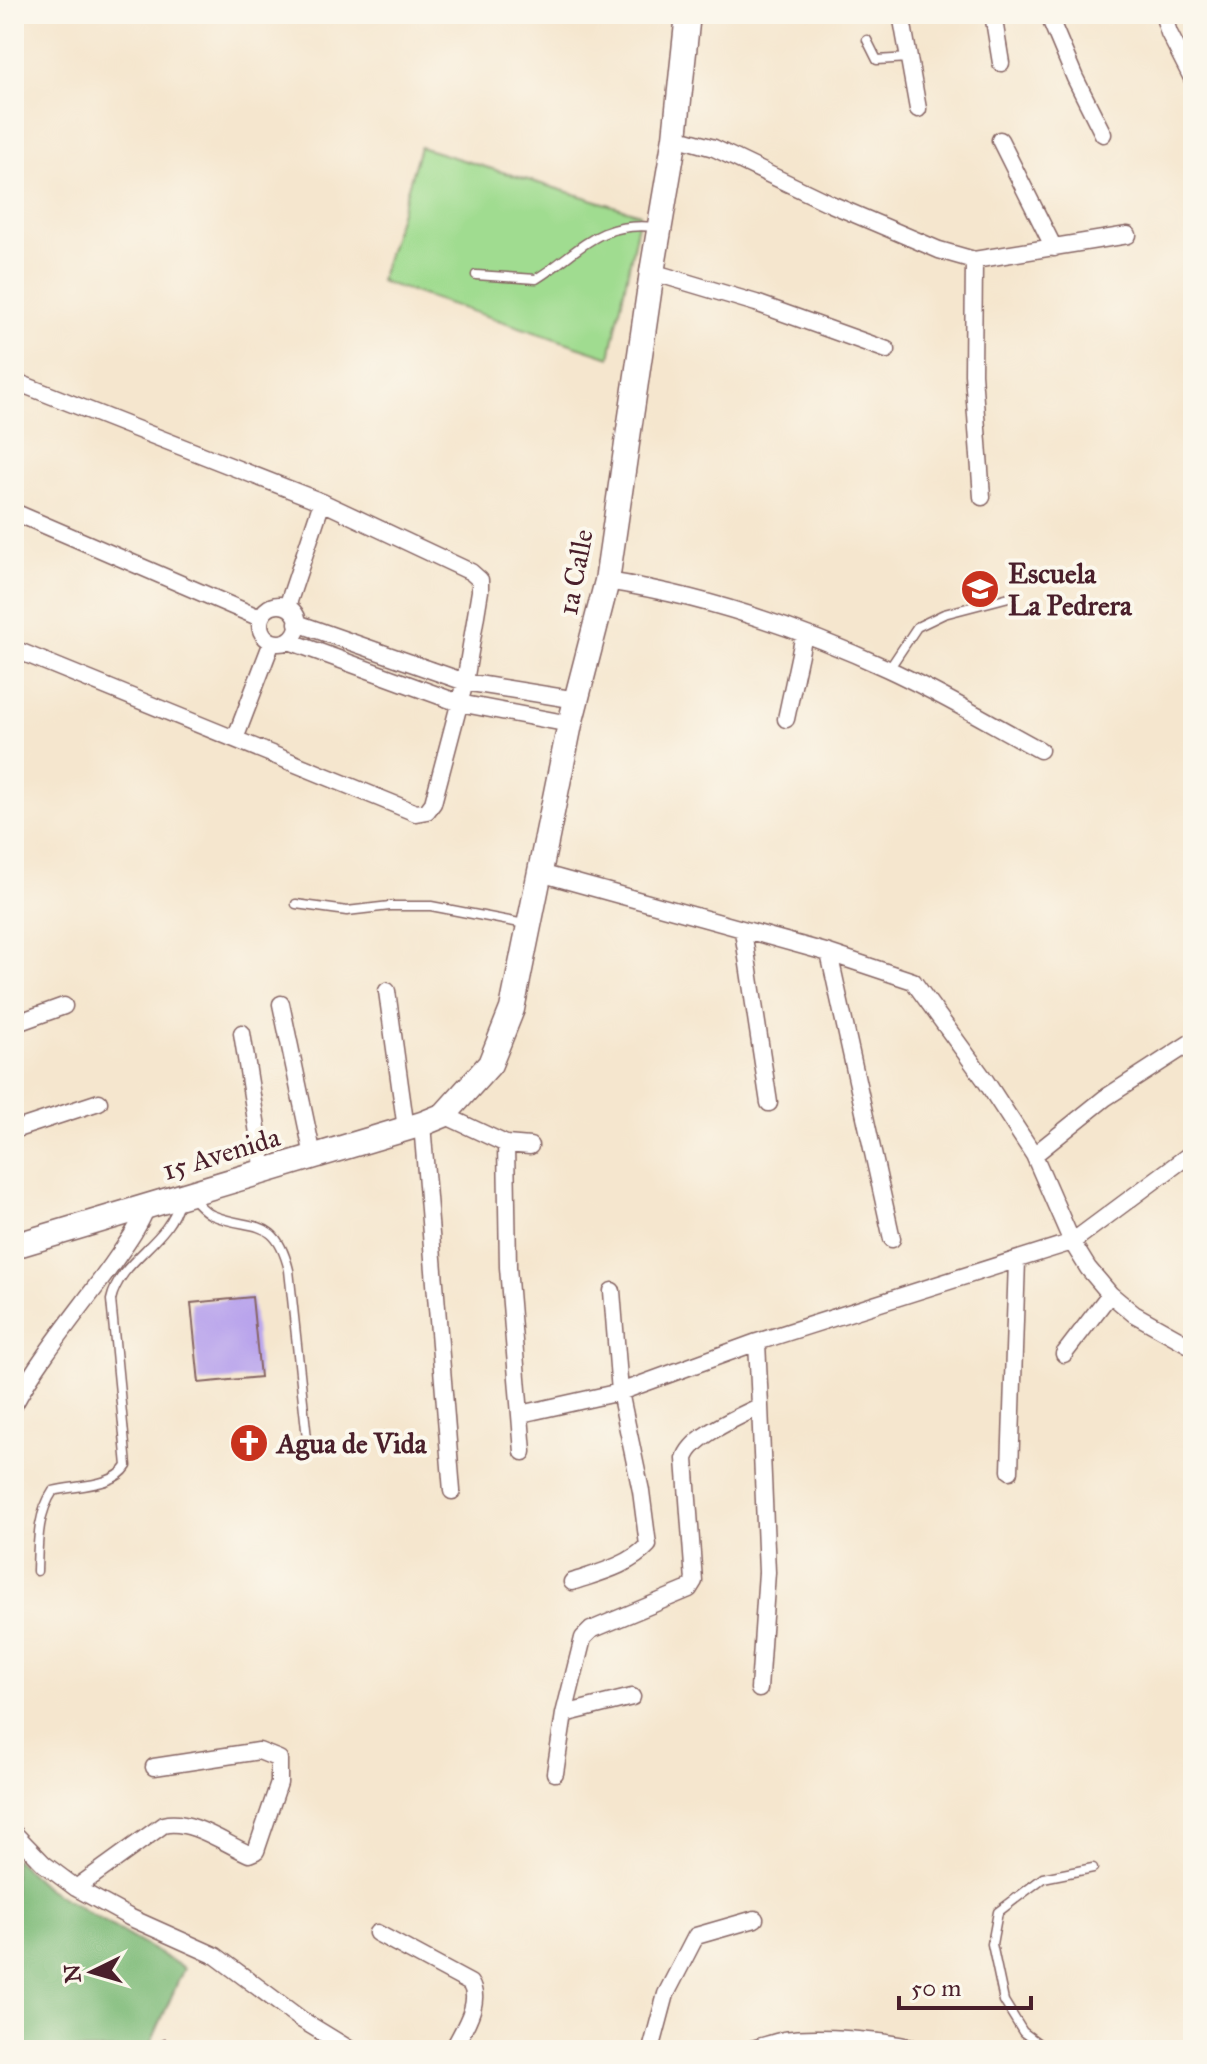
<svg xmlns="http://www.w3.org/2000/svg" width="1207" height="2064" viewBox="0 0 1207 2064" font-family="'IM FELL Great Primer',serif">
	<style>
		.green { fill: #a0dc90; stroke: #757e5e; stroke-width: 2 }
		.forest { fill: #80bc7a; stroke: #656e52; stroke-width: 2 }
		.building { fill: #b9a4ec }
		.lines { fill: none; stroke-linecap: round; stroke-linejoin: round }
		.lane-casing { stroke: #866564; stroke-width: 11 }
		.street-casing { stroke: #866564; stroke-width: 19 }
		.secondary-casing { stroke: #866564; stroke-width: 27 }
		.lane { stroke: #fff; stroke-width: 8 }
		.street { stroke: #fff; stroke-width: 16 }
		.secondary { stroke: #fff; stroke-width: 24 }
		.labels { text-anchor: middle; stroke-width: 8; stroke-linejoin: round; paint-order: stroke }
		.street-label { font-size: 28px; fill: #4a1f2b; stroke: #fbf7ec }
		.poi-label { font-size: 28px; font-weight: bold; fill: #4a1f2b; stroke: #fbf7ec; text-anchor: start }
	</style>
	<rect width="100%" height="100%" fill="#fbf7ec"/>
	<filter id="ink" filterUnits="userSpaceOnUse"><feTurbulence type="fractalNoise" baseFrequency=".0125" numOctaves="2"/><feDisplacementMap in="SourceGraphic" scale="16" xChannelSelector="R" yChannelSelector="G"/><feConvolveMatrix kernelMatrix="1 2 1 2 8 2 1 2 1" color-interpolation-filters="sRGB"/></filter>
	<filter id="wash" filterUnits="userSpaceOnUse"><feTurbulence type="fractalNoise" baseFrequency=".006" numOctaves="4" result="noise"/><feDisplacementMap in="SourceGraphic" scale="32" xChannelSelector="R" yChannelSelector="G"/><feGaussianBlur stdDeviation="1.8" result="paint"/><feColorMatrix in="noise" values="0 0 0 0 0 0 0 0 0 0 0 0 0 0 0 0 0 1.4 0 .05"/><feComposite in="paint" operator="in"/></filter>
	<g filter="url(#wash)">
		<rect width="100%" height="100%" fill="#f5e6ce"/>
		<!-- green -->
		<path class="green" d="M420 147 640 214 610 357 380 281Z"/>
		<!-- forest -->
		<path class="forest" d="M14 1858 46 1888 184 1968 148 2050H14Z"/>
		<g id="blocks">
			<!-- building -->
			<path class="building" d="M252 1297 260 1377 199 1383 191 1303Z"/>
		</g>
	</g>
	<g filter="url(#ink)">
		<use href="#blocks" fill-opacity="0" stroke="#866564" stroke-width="2"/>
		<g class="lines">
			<!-- lane casing -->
			<g class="lane-casing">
				<path id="lane" d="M867 40 877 60 909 58
					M476 275 536 279C580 252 596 221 655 227
					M889 669 917 627 944 614 1009 597
					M296 904 347 911 390 906H431L525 924
					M192 1198C198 1204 205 1212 212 1215 253 1232 275 1214 289 1270L308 1448
					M37 1571C38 1543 37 1515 53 1491 77 1485 114 1487 127 1466L111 1300C120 1259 170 1242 179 1201
					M154 2050 165 2044
					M1047 2050 1023 2032 1004 2001 992 1944 998 1912 1043 1878 1093 1868"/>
			</g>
			<!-- street casing -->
			<g class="street-casing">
				<path id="street" d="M901 14 918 109
					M993 14 1001 63
					M1048 14 1075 78 1103 134
					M1163 14 1169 33 1193 80
					M675 137 714 148 831 204 939 250 974 260 1128 235
					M1000 140 1054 248
					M974 260 973 374 982 497
					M652 272 756 303 887 350
					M14 381 322 502 471 572 480 580V591L465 682 433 803 427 811 416 813 14 649
					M14 512 260 618
					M607 581C704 596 799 628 888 669 940 693 990 723 1040 750
					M260 624a19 19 0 1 1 38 0a19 19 0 1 1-38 0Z
					M287 607 322 502
					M297 623 465 682 577 700
					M289 641 459 703 570 724
					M786 719 804 635
					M235 739 272 642
					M540 873 829 953 913 981 985 1080 1034 1155 1072 1242 1088 1268 1110 1294 1134 1314 1193 1347
					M743 931 769 1103
					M829 953 892 1239
					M387 991 406 1129
					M281 1004 313 1156
					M14 1024 64 1006
					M242 1033 264 1171
					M444 1115 506 1144 530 1146
					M422 1124 452 1491
					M14 1130 99 1102
					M506 1144 508 1267 523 1452
					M1034 1155 1105 1098 1193 1041
					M1064 1354 1110 1294
					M14 1405C41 1355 78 1312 111 1266 124 1247 138 1229 147 1207
					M521 1414 620 1392 757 1342 1072 1242 1193 1152
					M1010 1471 1017 1260
					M572 1582C598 1573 629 1566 648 1545L641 1491 620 1392 612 1291
					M759 1689 767 1572 760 1406
					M632 1697 564 1714 583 1638 591 1630 689 1589 694 1581 685 1459C691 1436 739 1417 760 1406L757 1342
					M555 1773 564 1714
					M14 1833 44 1864 76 1888 129 1917 216 1956 302 2020 351 2050
					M76 1888 163 1825C190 1818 224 1843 249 1854L256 1851 279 1783V1759L259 1751 154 1767
					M377 1933 470 1983C483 2002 462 2031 453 2050
					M651 2050 666 1994 696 1936 755 1919
					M748 2050C760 2047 772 2043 784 2040 816 2035 889 2040 920 2050"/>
			</g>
			<!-- secondary casing -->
			<g class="secondary-casing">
				<path id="secondary" d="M14 1246 422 1124 444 1115 490 1064 512 1009 570 724 607 581 652 272 675 137 688 14"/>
			</g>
			<!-- lane -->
			<use href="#lane" class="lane"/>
			<!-- street -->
			<use href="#street" class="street"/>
			<!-- secondary -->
			<use href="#secondary" class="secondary"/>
		</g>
	</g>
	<!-- icons -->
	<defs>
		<g id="school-disc" transform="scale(2)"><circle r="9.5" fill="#c8321e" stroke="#fbf7ec"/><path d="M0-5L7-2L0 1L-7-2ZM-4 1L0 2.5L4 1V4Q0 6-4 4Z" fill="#fff"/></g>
		<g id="church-disc" transform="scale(2)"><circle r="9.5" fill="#c8321e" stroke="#fbf7ec"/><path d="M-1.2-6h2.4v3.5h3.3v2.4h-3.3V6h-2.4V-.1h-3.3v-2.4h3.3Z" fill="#fff"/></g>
	</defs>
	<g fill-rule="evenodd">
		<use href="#school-disc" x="980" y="589"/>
		<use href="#church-disc" x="249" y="1443"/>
	</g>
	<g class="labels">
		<!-- street labels -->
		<g class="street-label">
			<text transform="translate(575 572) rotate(-79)" y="10">1a Calle</text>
			<text transform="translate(221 1153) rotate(-17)" y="10">15 Avenida</text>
		</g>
		<!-- poi labels -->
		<g class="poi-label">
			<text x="1008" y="583">Escuela<tspan x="1008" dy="32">La Pedrera</tspan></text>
			<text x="277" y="1453">Agua de Vida</text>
		</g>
	</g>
	<!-- margin -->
	<rect width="1207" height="2064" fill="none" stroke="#fbf7ec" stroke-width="48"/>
	<!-- north arrow -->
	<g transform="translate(92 1972) rotate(265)" stroke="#fbf7ec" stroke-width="6" paint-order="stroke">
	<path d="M0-6L14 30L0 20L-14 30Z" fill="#4a1f2b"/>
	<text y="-12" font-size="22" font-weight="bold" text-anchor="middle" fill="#4a1f2b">N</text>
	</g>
	<!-- scale -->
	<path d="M899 1996v12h132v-12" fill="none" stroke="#4a1f2b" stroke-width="4"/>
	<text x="911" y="1996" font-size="24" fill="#4a1f2b" stroke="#fbf7ec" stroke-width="6" paint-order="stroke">50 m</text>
</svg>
